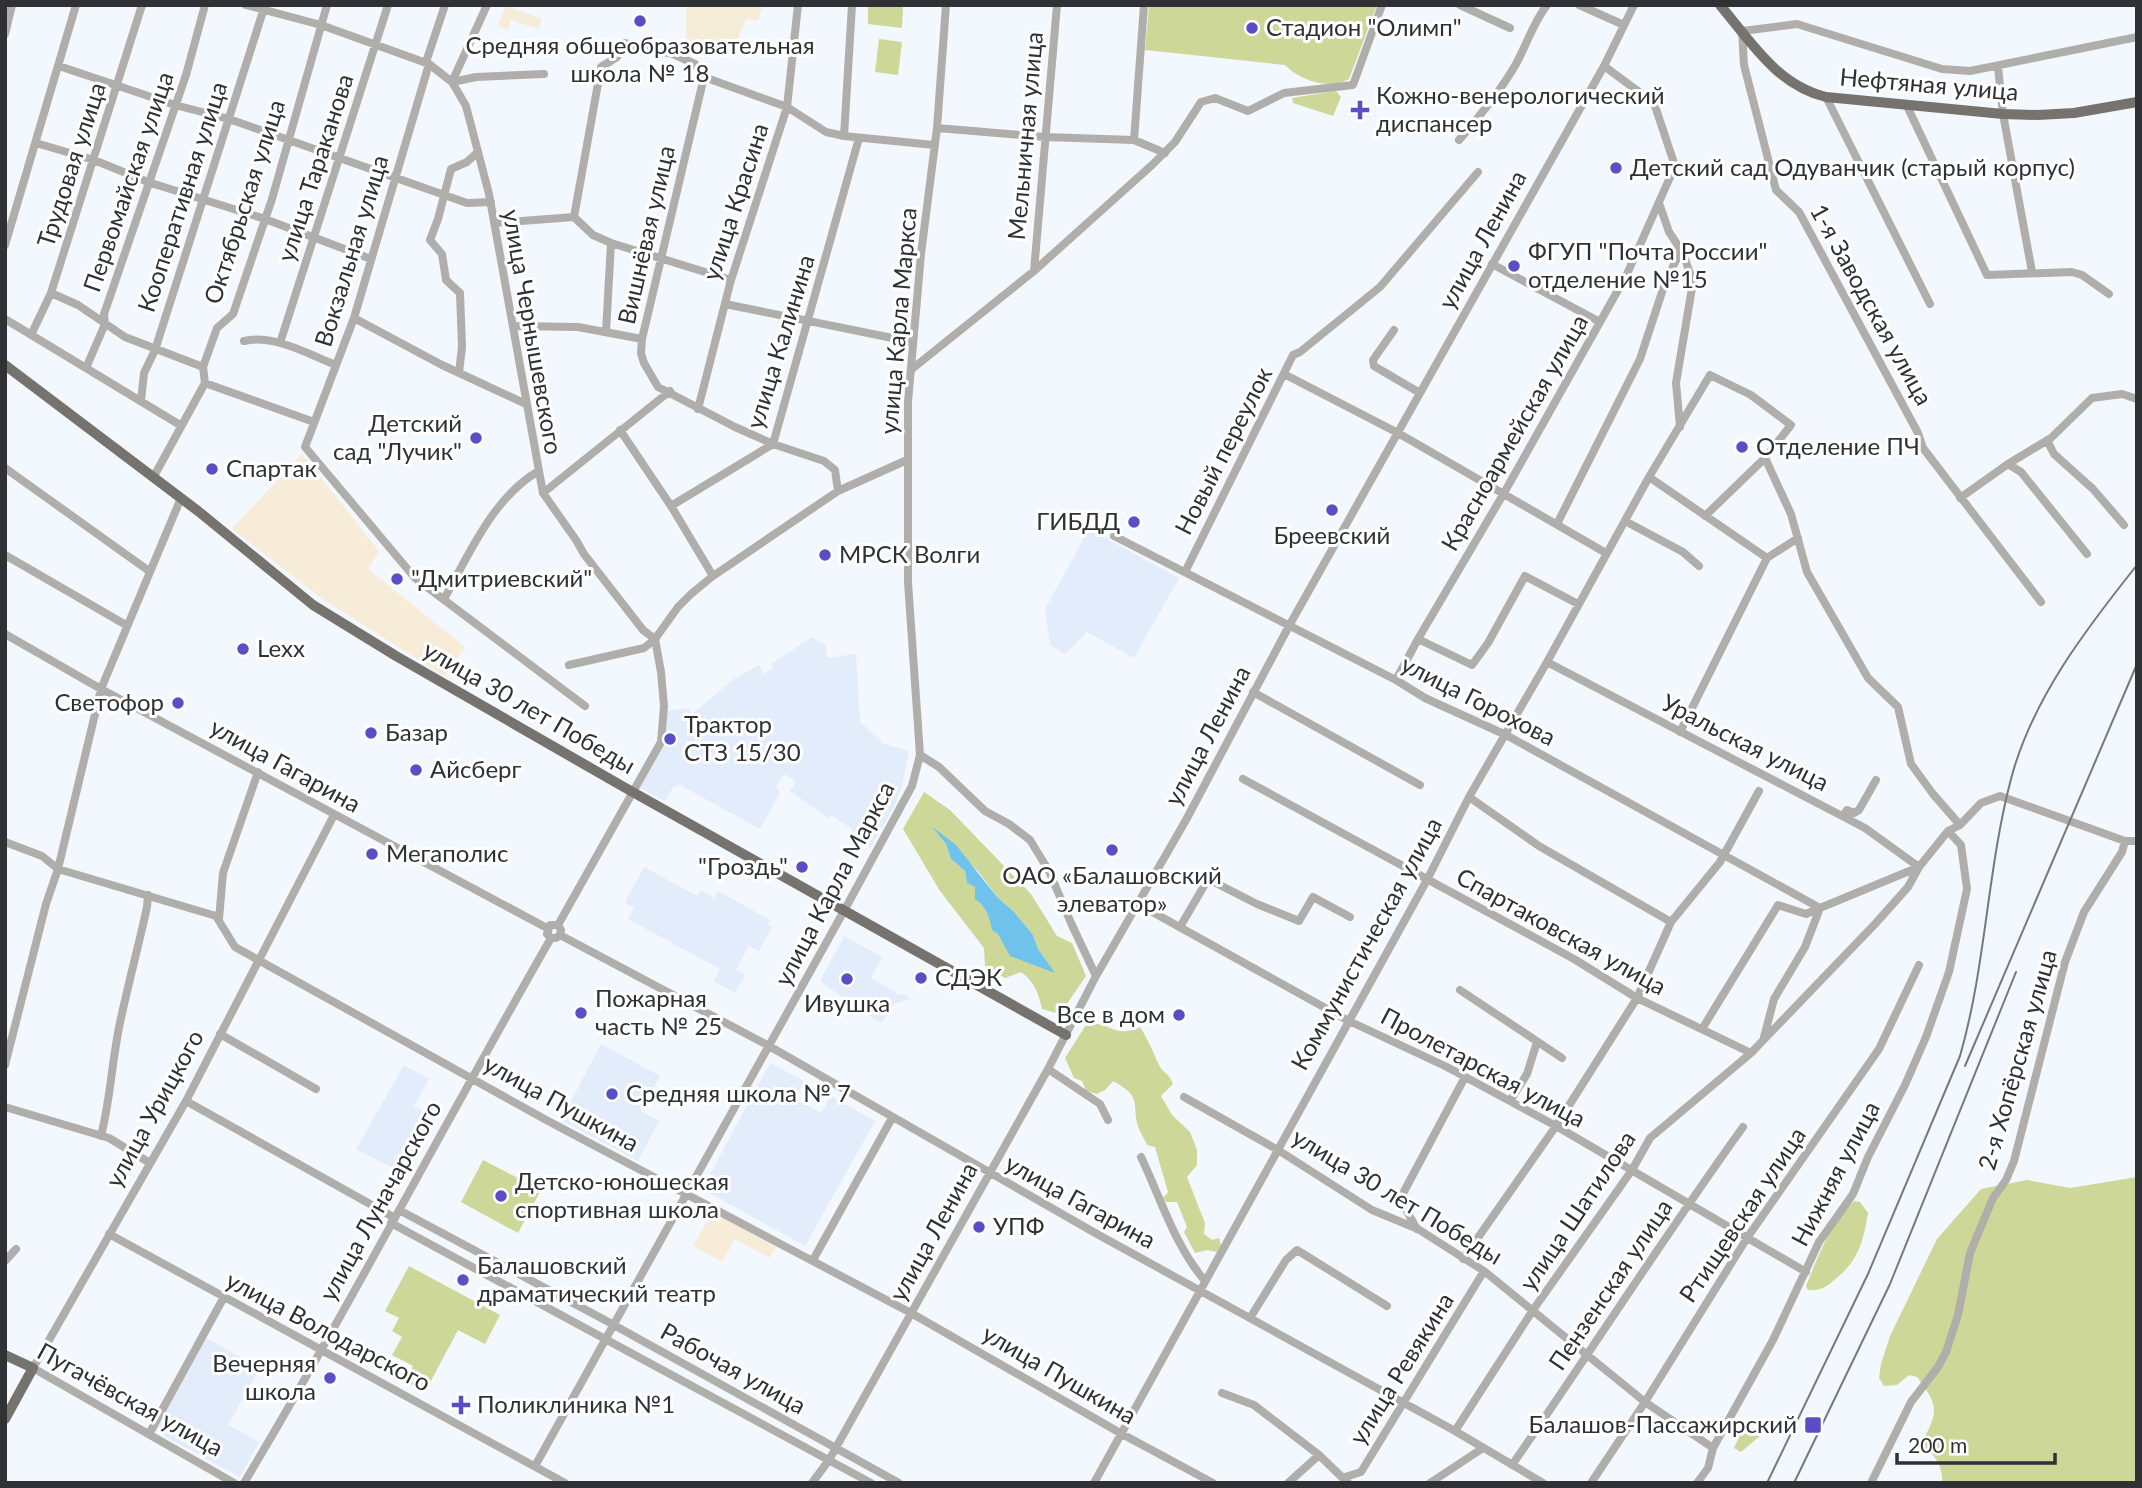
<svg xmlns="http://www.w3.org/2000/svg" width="2142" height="1488" viewBox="0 0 2142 1488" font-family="Lato,sans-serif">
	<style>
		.commercial { fill: #f6ecd7 }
		.built { fill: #e3ecfa }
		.medical { fill: #f5edd7 }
		.green { fill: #cdd798; fill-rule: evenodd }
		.water { fill: #6fc2ec }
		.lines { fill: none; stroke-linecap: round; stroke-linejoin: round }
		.minor { stroke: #b0aeab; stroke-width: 8 }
		.major { stroke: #76726d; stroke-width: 10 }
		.rail { stroke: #76797d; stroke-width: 2 }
		.poi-dot { fill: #5a4ec6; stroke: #fff; stroke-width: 2.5 }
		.labels { text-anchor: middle; stroke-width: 6; stroke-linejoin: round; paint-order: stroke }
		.poi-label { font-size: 24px; fill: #2f3134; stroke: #fff; text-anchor: start }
		.street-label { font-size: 24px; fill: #2f3134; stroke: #fff }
	</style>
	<rect width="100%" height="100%" fill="#f3f7fe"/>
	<!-- commercial -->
	<path class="commercial" d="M302 454 379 551 368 569 465 647 444 676 321 598 232 529Z
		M713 1211 776 1247 769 1258 735 1239 722 1262 693 1246Z"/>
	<!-- built -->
	<path class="built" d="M1089 529 1179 578 1134 658 1087 632 1065 654 1050 645 1045 609Z
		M812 637 825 645 827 658 856 654 860 722 884 744 909 751 902 786 894 807 870 848 849 835 852 829 831 815 828 818 790 791 796 782 784 774 776 787 780 793 760 829 680 785 673 787 665 801 640 788 664 742 666 711 688 708 692 714 734 679 759 665 764 674 773 668 771 664Z
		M644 867 697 896 701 890 714 898 718 891 770 920 768 925 772 927 759 951 749 946 736 970 745 975 735 993 714 981 720 969 628 919 634 908 625 902Z
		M844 936 882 957 871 978 900 995 906 994 910 999 894 1004 882 1023 851 1006 848 1001 820 981Z
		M601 1044 660 1076 641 1111 659 1121 638 1161 561 1120Z
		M770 1063 804 1081 795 1099 821 1113 831 1096 875 1121 805 1246 702 1189Z
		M404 1065 429 1079 414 1106 436 1117 405 1174 356 1149Z
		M206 1338 260 1368 228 1425 259 1442 240 1477 155 1431Z"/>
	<!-- medical -->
	<path class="medical" d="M686 5H764L758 20 746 19 735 46 686 44Z
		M505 6 542 19 538 29 511 20 508 30 498 26Z"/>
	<!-- green -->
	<path class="green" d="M868 5 903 7 902 28 868 24Z
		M1149 5H1377L1349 79C1328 90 1301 81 1285 65L1145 50Z
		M879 39 902 42 898 75 875 72Z
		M1336 91 1341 97 1333 116 1293 103 1292 98Z
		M924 792 950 810 1031 894 1057 936 1072 943 1086 976 1060 1014 1042 1009C1039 994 1034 981 1021 972L1005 978 985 966 984 948 940 891 903 829ZM931 826 978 871 997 897 1014 912 1033 935 1038 949 1054 973 998 934 975 887 967 883 965 871 951 859 946 844Z
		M1094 1023C1114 1027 1119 1037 1140 1027 1148 1039 1153 1052 1159 1065 1163 1073 1170 1074 1173 1084L1161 1096 1172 1115 1190 1132 1197 1150V1165L1187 1177 1205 1223 1204 1234 1212 1240 1219 1238 1221 1246 1217 1252 1207 1250 1195 1253 1184 1232 1187 1227 1177 1202H1166L1163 1198 1168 1192 1155 1147 1147 1145C1145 1140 1141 1134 1139 1129 1130 1105 1145 1098 1113 1081L1105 1090 1097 1094 1086 1091 1082 1081 1074 1078 1065 1058 1086 1025Z
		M483 1160 541 1190 518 1233 461 1202Z
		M2137 1177V1483H1942C1943 1465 1935 1455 1921 1444 1938 1412 1940 1407 1917 1377L1909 1375 1897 1385 1884 1386 1879 1378 1881 1364 1890 1336 1937 1239 1981 1189 2027 1180 2070 1188Z
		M1854 1201 1860 1202 1868 1213C1863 1243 1858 1262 1833 1281 1825 1288 1819 1291 1808 1290L1806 1286C1818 1257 1830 1223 1854 1201Z
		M409 1266 500 1315 485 1344 458 1330 425 1392 405 1381 413 1366 392 1355 402 1337 392 1331 399 1318 385 1311Z
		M1744 1426 1761 1435 1741 1452 1734 1448Z"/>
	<!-- water -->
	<path class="water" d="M931 826 956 845 997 897 1014 912 1033 935 1038 949 1055 973 1010 956 998 934 992 930C990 917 986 906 975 899V887L967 883 965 871 951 859 946 844Z"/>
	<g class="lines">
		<!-- minor -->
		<path class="minor" d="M246 5 321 25 429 64 452 82 466 106 489 194 543 493 576 540 584 554 643 630 655 639
			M1460 5 1510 28
			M1579 5 1624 25
			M5 34 12 5
			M426 62 445 5
			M429 64 354 318 305 447 415 578 585 706
			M59 66 175 105 229 119 467 203 491 202
			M1998 67 2003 114 2032 272
			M704 77 642 339 641 353 644 363 658 387 735 427 773 444 824 461 835 470 838 491
			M452 82 476 77 544 74
			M452 82 487 5
			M1826 97 1930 304
			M1907 106 1987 275 2072 272 2082 275 2109 294
			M937 128 1045 137 1134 140 1165 153
			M844 136 852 5
			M1134 140 1144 5
			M1459 140C1480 116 1500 92 1516 64 1527 44 1533 23 1547 5
			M36 143 94 160 148 182 265 219 371 259
			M1659 203 1669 232 1683 253 1693 282 1676 383 1680 427
			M574 217 601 67 617 57 624 43 673 54 695 64 704 77 787 107 826 132 844 136 934 145
			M494 223 574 217 593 235 611 243 731 280
			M5 245 76 5
			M1492 264 1600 322
			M1034 271 1057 5
			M51 293 78 305 125 337 203 367
			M725 304 912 342
			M354 318 442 365 526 404
			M5 319 180 425
			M513 326 578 327 642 339
			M1394 330 1373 360 1374 366 1420 393
			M606 332 611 243
			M31 335 51 293 142 5
			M244 341C274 334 308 354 336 365
			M280 343 388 5
			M86 368 105 324 104 314 186 75 205 5
			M912 369 1034 271 1152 165 1175 142 1201 102 1215 98 1248 111 1284 93 1353 85 1382 5
			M459 373 462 347 460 293 446 280 442 254 430 240 438 219 451 169 467 162 478 152
			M1284 374 1398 433 1606 553
			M205 383 314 422
			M141 401 144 373 155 350 265 5
			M698 409 731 280 787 107 798 5
			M620 430 671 506 713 576
			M2047 440 2054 454 2093 489 2124 525
			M1765 458 1791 514 1807 572 1868 678 1898 707 1911 764 1933 794 1960 825
			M2008 464 2021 472 2087 554
			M5 468 149 571
			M1649 477 1767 558
			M153 478 205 383 203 367 217 328 233 314 272 199 327 5
			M543 493 670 391
			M1960 498 2008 464 2051 438 2092 398 2122 394 2137 399
			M671 506 773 444 859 138
			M1625 521 1683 552 1699 566
			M1557 524 1640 359 1665 283 1681 250
			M1114 536 1396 680 1425 698 1506 735 1820 908
			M5 555 126 625
			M1185 572 1293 355 1300 352 1380 287 1478 172
			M444 599C469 555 492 499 537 472
			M2041 602 1923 448 1918 433 1799 212 1776 190 1744 65 1742 31 1797 24 1942 69 1970 71 2137 37
			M5 634 101 689 547 928
			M1418 639 1472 665 1488 643 1525 576 1578 604
			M1547 662 1865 828 1919 867
			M569 665 644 648 655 639 678 607 691 594 713 576 838 491 907 460
			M1396 680 1418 639 1504 493 1627 274 1675 166 1654 103 1604 66
			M1253 692 1420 785
			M1680 732 1767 558 1798 538
			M920 755 939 767 985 811 1009 824 1030 840 1049 871 1071 923 1096 976
			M1243 779 1574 959 1637 998 1751 1053
			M1469 797 1539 846 1671 922
			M1843 816 1847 810 1854 813 1859 810 1876 780
			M5 842 42 856 58 869 216 916 235 947 548 1121 911 1313 1122 1434 1213 1483
			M1138 904 1347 1020 1447 1067 1556 1126 1806 1272
			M219 919 223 873 258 772
			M558 925 661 742 664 706 661 672 655 639
			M1180 927 1208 879 1257 904 1299 921 1313 897 1350 917
			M560 935 561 930 558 925H550L547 934 551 938H556L560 935 769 1046 1097 1234 1455 1431 1543 1483
			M1460 990 1562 1058
			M1702 1029 1778 905 1806 914 1820 908
			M220 1034 316 1089
			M1764 1037 1774 999 1805 947 1820 908 1919 867
			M5 1065 46 904 58 869 101 689 181 498
			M1048 1069 1100 1104 1108 1120
			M1184 1097 1278 1150 1372 1210 1418 1229 1484 1271 1645 1402 1713 1448
			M186 1101 395 1218
			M1510 1101 1527 1074 1537 1042
			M5 1107 109 1138 150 1163
			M101 1136C111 1097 112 1057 121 1018 129 981 139 944 147 907L148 895
			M1141 1157C1161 1199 1175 1246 1205 1281
			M399 1210 603 1319 899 1483
			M391 1223 871 1483
			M1417 1229 1400 1199 1465 1077
			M109 1234 565 1483
			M1463 1259 1556 1126 1637 998 1671 922 1720 862 1759 791
			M813 1260 892 1118
			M5 1261 16 1249
			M1250 1318 1286 1260 1297 1250 1387 1306
			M1222 1393 1254 1405 1319 1455 1348 1483
			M1455 1431 1533 1310 1632 1170 1650 1138 1751 1053 1875 924 1908 887 1919 867 1948 831 1960 825 1981 803 2000 796 2125 841H2137
			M149 1434 224 1297
			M1512 1465C1590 1353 1663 1238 1743 1127
			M535 1466 845 909 912 786 920 755 908 582V402L921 254 937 128 946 5
			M1345 1477 1361 1472 1484 1271
			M234 1483 33 1368 186 1101 334 815
			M244 1483C351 1304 447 1119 551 938
			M812 1483 829 1460 1048 1069 1096 976 1186 820 1289 626 1604 66 1634 5
			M1094 1483 1427 880 1469 797 1547 662 1649 477 1710 375 1751 395 1791 425 1765 458 1705 516
			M1288 1483 1319 1455
			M1430 1483 1483 1448
			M1591 1483 1645 1402 1747 1238 1879 1049 1919 965
			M1697 1483 1708 1468 1713 1448 1773 1340 1819 1242 1853 1194 1868 1157 1905 1085 1926 1037 1949 972 1967 889 1961 845 1948 831
			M1871 1483 1911 1402 1938 1367 1946 1352 1958 1315 1970 1253 1993 1198 2006 1180 2014 1161 2065 962 2084 912 2122 852 2125 841"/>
		<!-- major -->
		<path class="major" d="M1720 5C1751 42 1777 85 1826 97L2003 114 2038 115 2074 113 2137 102
			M5 365 198 511 313 605 396 656 622 786 1066 1035
			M5 1355 33 1368 5 1419"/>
		<!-- rail -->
		<path class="rail" d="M1965 1066 2137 664
			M1767 1483 1868 1274 1960 1056C1986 966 1987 870 2011 779 2032 699 2086 629 2137 565
			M1794 1483 1890 1284 2016 972"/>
	</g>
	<!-- markers -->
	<g class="poi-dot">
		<circle cx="640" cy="21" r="7"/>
		<circle cx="1252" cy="28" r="7"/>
		<path d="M1356.5 99.5h7v7h7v7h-7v7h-7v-7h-7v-7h7z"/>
		<circle cx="1616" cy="168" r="7"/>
		<circle cx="1514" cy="266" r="7"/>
		<circle cx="476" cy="438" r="7"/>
		<circle cx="1742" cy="447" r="7"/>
		<circle cx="212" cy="469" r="7"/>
		<circle cx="1332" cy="510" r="7"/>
		<circle cx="1134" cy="522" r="7"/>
		<circle cx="825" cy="555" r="7"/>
		<circle cx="397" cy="579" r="7"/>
		<circle cx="243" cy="649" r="7"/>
		<circle cx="178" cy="703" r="7"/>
		<circle cx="371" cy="733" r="7"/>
		<circle cx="670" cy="739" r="7"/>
		<circle cx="416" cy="770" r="7"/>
		<circle cx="1112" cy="850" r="7"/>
		<circle cx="372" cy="854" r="7"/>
		<circle cx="802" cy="867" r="7"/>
		<circle cx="921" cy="978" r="7"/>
		<circle cx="847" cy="979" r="7"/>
		<circle cx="581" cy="1013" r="7"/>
		<circle cx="1179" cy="1015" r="7"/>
		<circle cx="612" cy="1094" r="7"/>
		<circle cx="501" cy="1196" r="7"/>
		<circle cx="979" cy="1227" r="7"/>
		<circle cx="463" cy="1280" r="7"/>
		<circle cx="330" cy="1378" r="7"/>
		<path d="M457.5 1394.5h7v7h7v7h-7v7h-7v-7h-7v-7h7z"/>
		<rect x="1804" y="1416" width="18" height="18" rx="3.5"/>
	</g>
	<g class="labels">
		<!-- poi labels -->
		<g class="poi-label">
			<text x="1266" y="36">Стадион "Олимп"</text>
			<text x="640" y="54" text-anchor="middle">Средняя общеобразовательная<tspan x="640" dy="28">школа № 18</tspan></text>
			<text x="1376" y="104">Кожно-венерологический<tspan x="1376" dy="28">диспансер</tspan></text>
			<text x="1630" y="176">Детский сад Одуванчик (старый корпус)</text>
			<text x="1528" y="260">ФГУП "Почта России"<tspan x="1528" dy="28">отделение №15</tspan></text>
			<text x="462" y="432" text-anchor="end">Детский<tspan x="462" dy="28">сад "Лучик"</tspan></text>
			<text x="1756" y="455">Отделение ПЧ</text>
			<text x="226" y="477">Спартак</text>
			<text x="1120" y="530" text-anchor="end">ГИБДД</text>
			<text x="1332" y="544" text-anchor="middle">Бреевский</text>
			<text x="839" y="563">МРСК Волги</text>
			<text x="411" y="587">"Дмитриевский"</text>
			<text x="257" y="657">Lexx</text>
			<text x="164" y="711" text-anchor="end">Светофор</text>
			<text x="684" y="733">Трактор<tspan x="684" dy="28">СТЗ 15/30</tspan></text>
			<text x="385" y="741">Базар</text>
			<text x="430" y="778">Айсберг</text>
			<text x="386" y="862">Мегаполис</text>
			<text x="788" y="875" text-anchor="end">"Гроздь"</text>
			<text x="1112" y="884" text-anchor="middle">ОАО «Балашовский<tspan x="1112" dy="28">элеватор»</tspan></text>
			<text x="935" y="986">СДЭК</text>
			<text x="595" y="1007">Пожарная<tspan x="595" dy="28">часть № 25</tspan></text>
			<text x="847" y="1012" text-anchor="middle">Ивушка</text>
			<text x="1165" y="1023" text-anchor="end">Все в дом</text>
			<text x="626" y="1102">Средняя школа № 7</text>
			<text x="515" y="1190">Детско-юношеская<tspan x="515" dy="28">спортивная школа</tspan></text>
			<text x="993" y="1235">УПФ</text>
			<text x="477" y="1274">Балашовский<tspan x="477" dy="28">драматический театр</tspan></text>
			<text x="316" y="1372" text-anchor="end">Вечерняя<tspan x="316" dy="28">школа</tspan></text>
			<text x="477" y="1413">Поликлиника №1</text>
			<text x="1797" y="1433" text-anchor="end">Балашов-Пассажирский</text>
		</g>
		<!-- street labels -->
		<g class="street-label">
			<text transform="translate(1929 85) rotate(5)" y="8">Нефтяная улица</text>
			<text transform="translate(1026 136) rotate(-85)" y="8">Мельничная улица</text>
			<text transform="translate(72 165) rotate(-72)" y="8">Трудовая улица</text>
			<text transform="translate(316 168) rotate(-72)" y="8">улица Тараканова</text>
			<text transform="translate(129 182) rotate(-71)" y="8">Первомайская улица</text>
			<text transform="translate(183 197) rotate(-72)" y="8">Кооперативная улица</text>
			<text transform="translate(245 202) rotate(-72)" y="8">Октябрьская улица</text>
			<text transform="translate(736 202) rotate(-72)" y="8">улица Красина</text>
			<text transform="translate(647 235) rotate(-77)" y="8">Вишнёвая улица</text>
			<text transform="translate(1483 240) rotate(-61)" y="8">улица Ленина</text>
			<text transform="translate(352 251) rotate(-73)" y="8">Вокзальная улица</text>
			<text transform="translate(1871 305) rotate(61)" y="8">1-я Заводская улица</text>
			<text transform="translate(899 321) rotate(-85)" y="8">улица Карла Маркса</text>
			<text transform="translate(532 332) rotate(80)" y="8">улица Чернышевского</text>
			<text transform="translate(781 342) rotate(-73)" y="8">улица Калинина</text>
			<text transform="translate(1515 433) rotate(-60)" y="8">Красноармейская улица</text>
			<text transform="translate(1224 451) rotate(-63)" y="8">Новый переулок</text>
			<text transform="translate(1478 701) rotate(27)" y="8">улица Горохова</text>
			<text transform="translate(529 708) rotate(30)" y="8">улица 30 лет Победы</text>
			<text transform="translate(1208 736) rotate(-62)" y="8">улица Ленина</text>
			<text transform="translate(1745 743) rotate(27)" y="8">Уральская улица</text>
			<text transform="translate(285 766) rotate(29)" y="8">улица Гагарина</text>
			<text transform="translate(835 884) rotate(-62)" y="8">улица Карла Маркса</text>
			<text transform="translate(1561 932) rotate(29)" y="8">Спартаковская улица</text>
			<text transform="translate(1367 944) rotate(-61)" y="8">Коммунистическая улица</text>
			<text transform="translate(2018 1060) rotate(-74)" y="8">2-я Хопёрская улица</text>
			<text transform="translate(1483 1068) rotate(28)" y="8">Пролетарская улица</text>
			<text transform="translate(561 1104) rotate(29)" y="8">улица Пушкина</text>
			<text transform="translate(155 1109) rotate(-61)" y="8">улица Урицкого</text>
			<text transform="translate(1836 1174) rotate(-62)" y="8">Нижняя улица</text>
			<text transform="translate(1397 1197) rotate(31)" y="8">улица 30 лет Победы</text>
			<text transform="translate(381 1201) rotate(-61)" y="8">улица Луначарского</text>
			<text transform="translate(1080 1202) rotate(29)" y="8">улица Гагарина</text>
			<text transform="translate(1578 1211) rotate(-56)" y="8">улица Шатилова</text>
			<text transform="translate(1743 1215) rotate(-56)" y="8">Ртищевская улица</text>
			<text transform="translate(934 1232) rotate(-61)" y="8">улица Ленина</text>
			<text transform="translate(1611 1285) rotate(-56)" y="8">Пензенская улица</text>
			<text transform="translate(328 1332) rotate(28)" y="8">улица Володарского</text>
			<text transform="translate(733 1369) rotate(29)" y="8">Рабочая улица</text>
			<text transform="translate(1402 1369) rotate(-58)" y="8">улица Ревякина</text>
			<text transform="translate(1059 1375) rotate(30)" y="8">улица Пушкина</text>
			<text transform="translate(130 1400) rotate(29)" y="8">Пугачёвская улица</text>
		</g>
	</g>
	<!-- border -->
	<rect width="2142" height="1488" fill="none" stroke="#2f3134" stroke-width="14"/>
	<!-- scale -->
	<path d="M1897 1453v10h158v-10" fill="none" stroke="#2f3134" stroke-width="3.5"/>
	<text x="1908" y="1453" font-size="21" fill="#2f3134" stroke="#ffffff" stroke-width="5" paint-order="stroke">200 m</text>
</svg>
